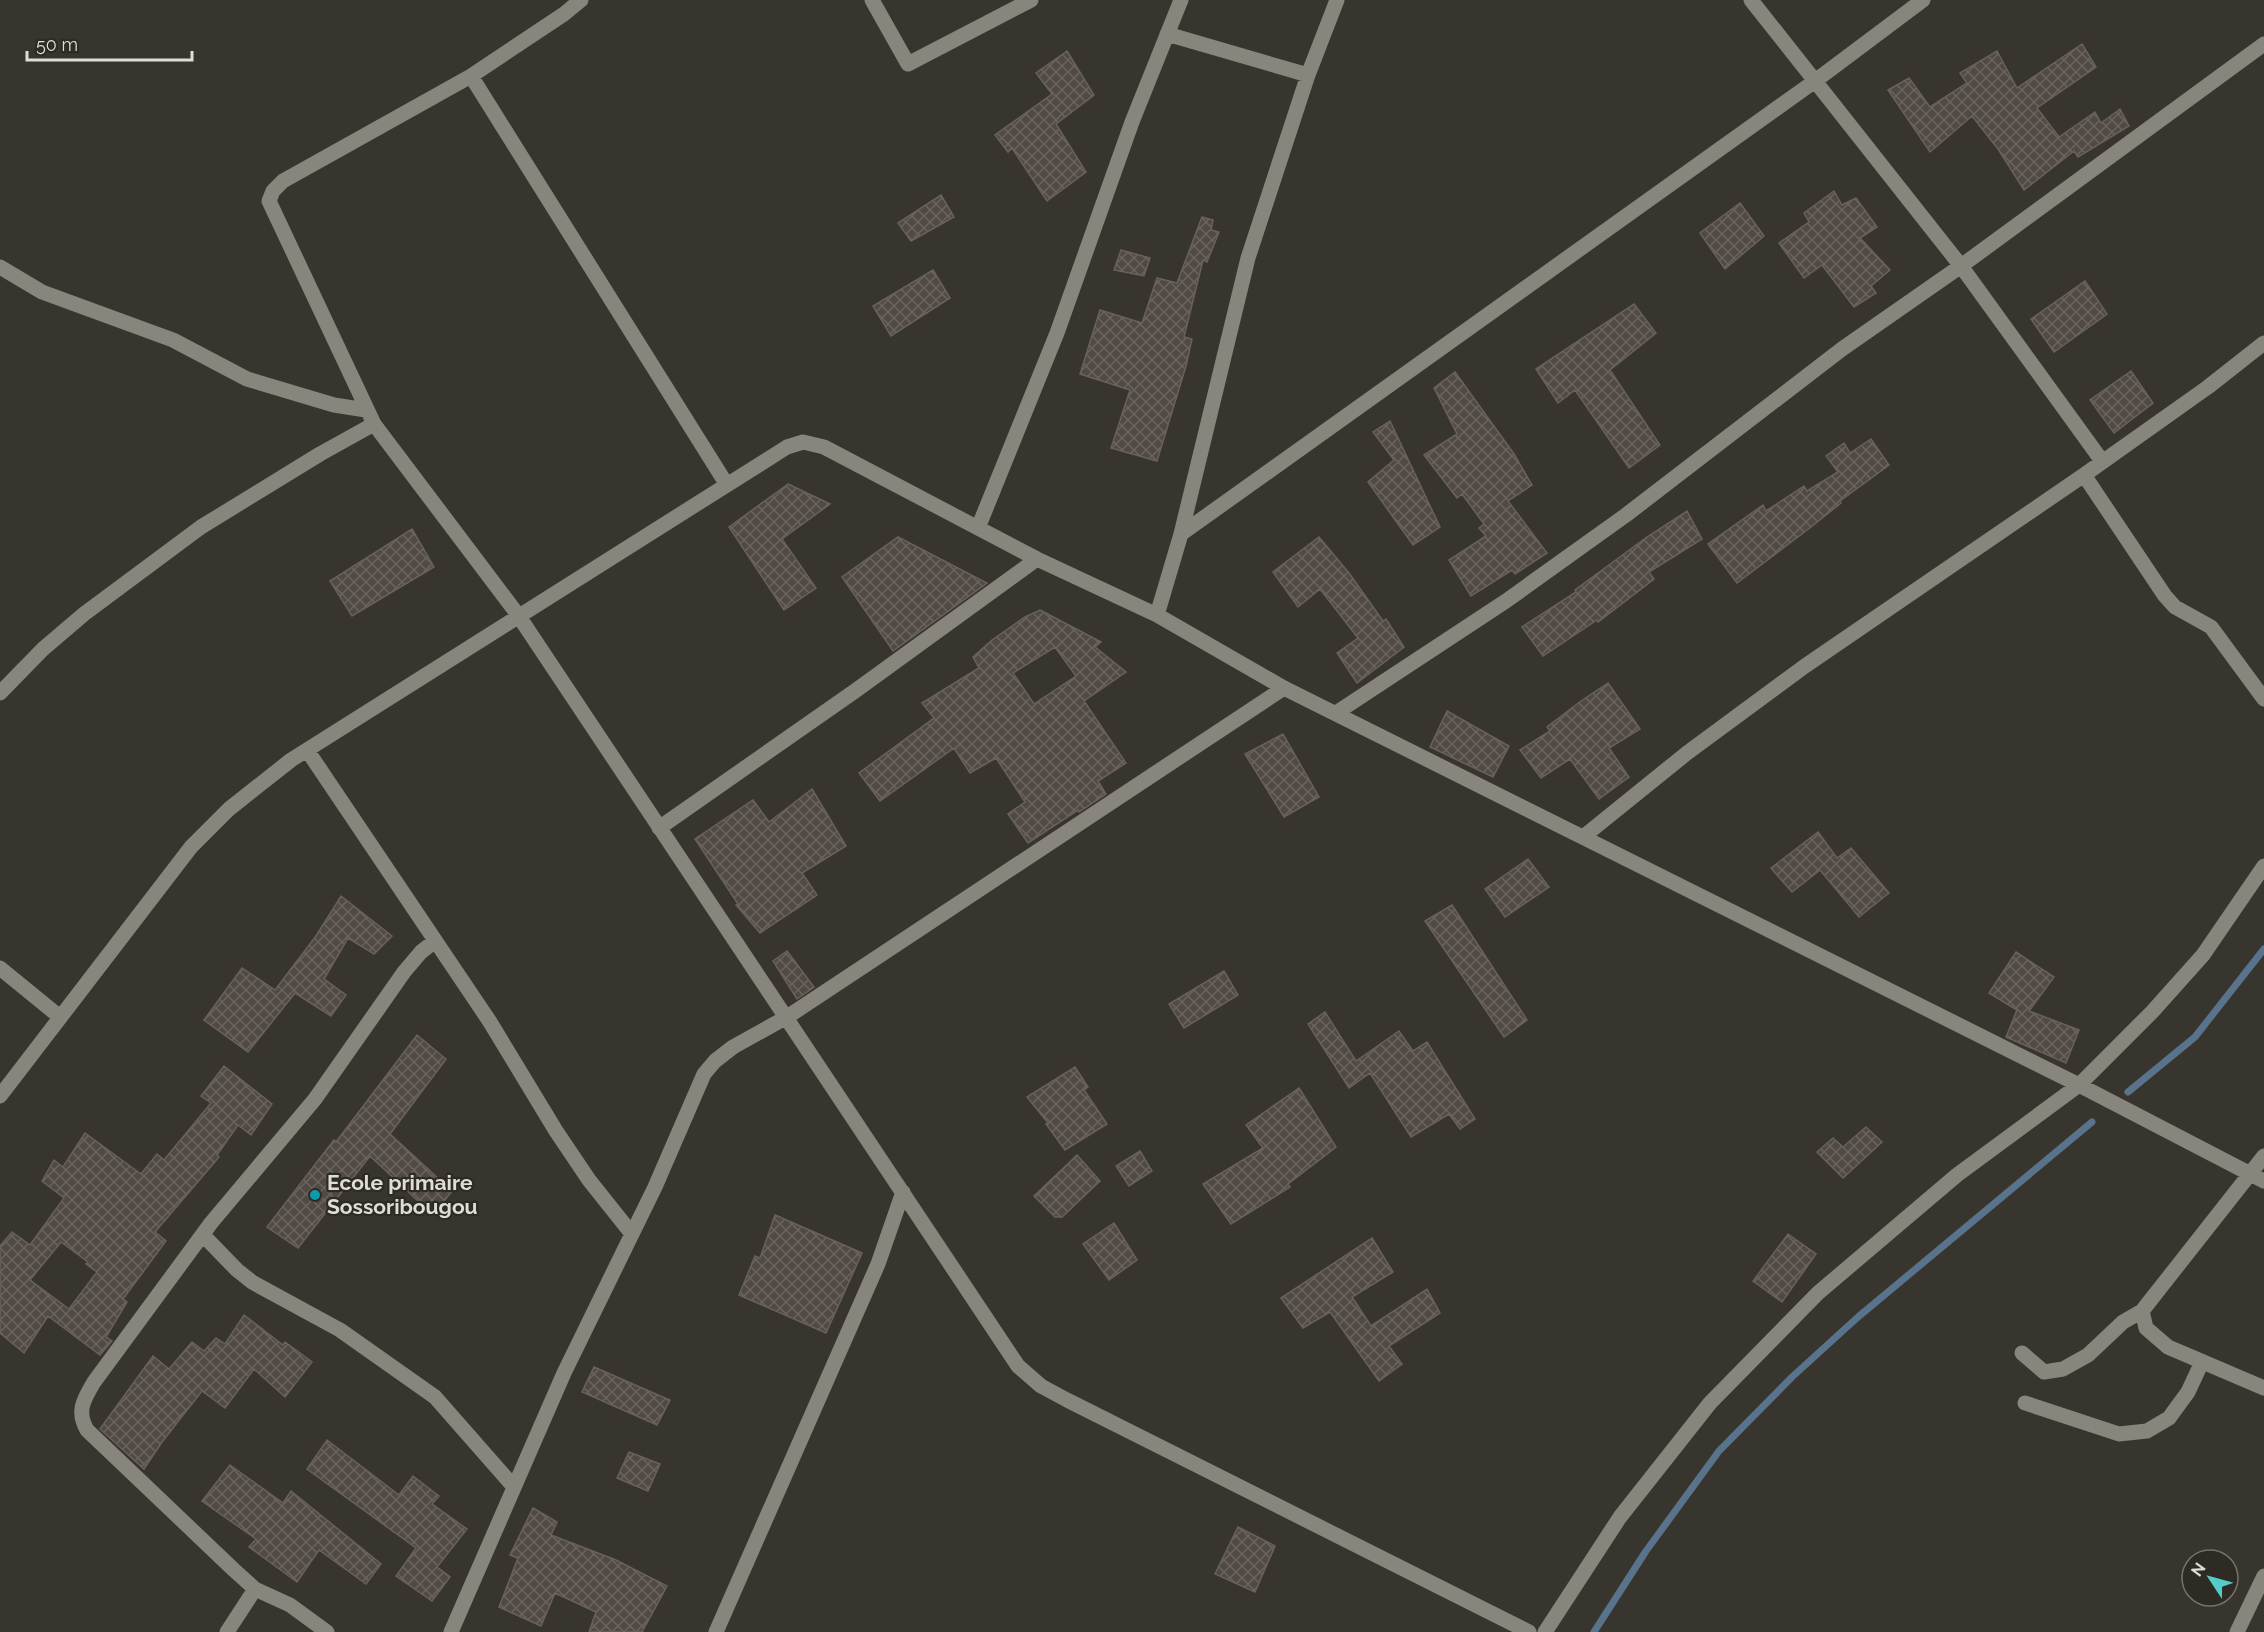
<svg xmlns="http://www.w3.org/2000/svg" width="2264" height="1632" viewBox="0 0 2264 1632" font-family="Raleway,sans-serif">
	<style>
		.lines { fill: none; stroke-linecap: round; stroke-linejoin: round }
		.stream { stroke: #59738c; stroke-width: 7 }
		.building { fill: url(#building-cross-hatch); stroke: #69615b; stroke-width: 1.5; fill-rule: evenodd }
		.minor { stroke: #88857c; stroke-width: 15 }
		.culture-dot { fill: #0f9aa8; stroke: #2d2b23; stroke-width: 2 }
		.labels { text-anchor: middle; stroke-width: 4.5; stroke-linejoin: round; paint-order: stroke }
		.poi-label { font-size: 21px; font-weight: bold; fill: #deddd8; stroke: #2d2b23; text-anchor: start }
	</style>
	<defs>
		<pattern id="building-cross-hatch" width="8" height="8" patternUnits="userSpaceOnUse" patternTransform="scale(1.5)"><rect width="8" height="8" fill="#514944"/><path d="M0 0l8 8M0 8l8-8" fill="none" stroke="#6a635e"/></pattern>
	</defs>
	<rect width="100%" height="100%" fill="#37352d"/>
	<g class="lines">
		<!-- stream -->
		<path class="stream" d="M2128 1092 2195 1037 2264 949
			M1594 1632 1646 1551 1719 1451 1792 1377 1858 1317 2092 1122"/>
	</g>
	<!-- building -->
	<path class="building" d="M2082 44 2096 67 2037 108 2059 137 2095 112 2101 123 2120 109 2129 126 2078 157 2074 151 2024 190 1998 149 1972 116 1930 152 1888 90 1909 78 1930 107 1967 83 1960 73 1997 51 2017 88Z
		M1067 51 1094 95 1056 124 1086 172 1047 201 1012 148 1008 152 995 135 1052 94 1036 73Z
		M1834 191 1842 205 1856 198 1877 227 1860 238 1890 270 1871 286 1876 293 1854 307 1822 265 1804 278 1779 243 1809 222 1804 213Z
		M941 195 954 217 911 241 898 223Z
		M1740 203 1764 236 1725 269 1700 233Z
		M1202 217 1213 220 1211 230 1219 232 1207 262 1203 260 1184 337 1192 339 1186 366 1157 461 1111 448 1130 390 1080 374 1100 310 1142 323 1157 278 1177 283Z
		M1121 250 1150 258 1144 276 1114 270Z
		M933 270 950 298 891 336 873 306Z
		M2085 281 2107 314 2054 352 2031 319Z
		M1634 304 1656 333 1610 370 1660 445 1629 468 1575 390 1558 403 1536 369Z
		M2131 371 2153 403 2114 433 2090 400Z
		M1455 372 1514 454 1532 485 1508 501 1547 553 1515 574 1512 570 1471 596 1449 560 1486 536 1479 528 1484 524 1462 494 1457 498 1424 455 1457 434 1434 388Z
		M1390 421 1440 527 1413 545 1368 482 1394 460 1373 432Z
		M1871 439 1889 465 1840 501 1841 503 1811 527 1737 583 1708 544 1763 505 1766 511 1804 486 1807 491 1838 472 1826 456 1844 443 1850 453Z
		M788 484 830 504 782 539 816 588 784 610 729 527Z
		M1687 511 1702 539 1649 572 1654 579 1598 622 1597 620 1543 656 1522 627 1576 592 1575 590 1647 537Z
		M412 529 434 567 352 616 330 581Z
		M898 537 987 583 893 651 842 577Z
		M1319 537 1349 573 1383 621 1386 619 1404 647 1357 683 1337 653 1358 638 1320 589 1298 607 1273 572Z
		M1040 610 1101 642 1095 647 1126 672 1084 701 1126 763 1098 781 1106 794 1079 812 1078 810 1028 843 1008 814 1025 802 996 758 970 773 954 748 880 801 859 773 934 718 922 703 979 668 973 657 992 640 1025 617ZM1055 647 1076 676 1034 704 1013 673Z
		M1608 683 1640 729 1609 748 1629 777 1599 799 1570 759 1541 778 1520 750 1550 731 1547 727 1581 701Z
		M1447 711 1509 746 1493 777 1430 747Z
		M1283 734 1319 797 1284 817 1245 754Z
		M812 789 846 846 802 873 817 895 760 933 736 905 738 904 695 839 753 800 769 822Z
		M1818 832 1837 858 1851 848 1889 893 1859 917 1820 870 1792 892 1771 868Z
		M1528 859 1549 887 1505 917 1485 889Z
		M341 896 392 936 374 954 348 938 324 979 346 995 331 1016 295 993 248 1052 204 1020 242 968 275 990 316 936Z
		M1452 905 1527 1020 1504 1037 1425 921Z
		M787 951 814 987 797 999 773 961Z
		M2016 952 2054 977 2029 1011 2079 1030 2066 1063 2006 1037 2017 1010 1989 993Z
		M1224 971 1238 995 1184 1028 1169 1004Z
		M1325 1012 1356 1061 1399 1031 1413 1051 1427 1042 1475 1119 1460 1129 1449 1114 1411 1137 1370 1073 1349 1088 1308 1024Z
		M417 1035 446 1059 390 1134 452 1191 433 1215 370 1156 298 1248 267 1227 334 1140 336 1142Z
		M224 1066 272 1104 251 1135 238 1125 217 1155 219 1157 155 1232 166 1241 123 1299 127 1302 106 1337 112 1341 100 1355 48 1316 24 1353 0 1333V1246L12 1232 30 1245 64 1198 42 1181 54 1160 63 1167 85 1133 141 1174 157 1154 164 1160 211 1103 201 1096ZM61 1242 88 1262 86 1264 97 1272 69 1309 30 1280Z
		M1075 1067 1088 1087 1084 1090 1107 1124 1065 1150 1046 1124 1048 1123 1027 1097Z
		M1299 1088 1336 1147 1288 1184 1290 1187 1231 1224 1203 1184 1263 1148 1246 1125Z
		M1866 1127 1882 1142 1843 1178 1817 1152 1833 1138 1843 1147Z
		M1140 1151 1152 1171 1129 1186 1116 1166Z
		M1077 1155 1100 1181 1062 1217H1055L1034 1196Z
		M775 1215 862 1253 826 1333 739 1295 755 1256 760 1258Z
		M1114 1223 1137 1260 1109 1280 1083 1244Z
		M1788 1234 1816 1254 1782 1302 1753 1281Z
		M1372 1238 1393 1272 1352 1297 1371 1326 1427 1289 1440 1313 1389 1346 1402 1364 1379 1381 1330 1312 1303 1328 1281 1298Z
		M244 1315 283 1345 285 1342 312 1362 285 1397 254 1369 225 1408 202 1391 162 1442 144 1469 100 1429 153 1356 169 1369 192 1342 204 1351 216 1338 225 1344Z
		M594 1367 670 1400 657 1425 582 1392Z
		M327 1440 399 1495 413 1476 439 1496 432 1504 467 1529 437 1567 450 1577 432 1601 396 1576 416 1548 307 1469Z
		M629 1452 660 1464 648 1491 617 1478Z
		M230 1465 283 1503 291 1491 381 1564 366 1584 319 1550 297 1582 249 1547 256 1539 202 1501Z
		M533 1508 557 1522 551 1535 616 1560 667 1586 642 1632H589L596 1612 555 1593 541 1626 499 1607 518 1558 510 1555Z
		M1238 1527 1275 1546 1255 1592 1215 1574Z"/>
	<g class="lines">
		<!-- minor -->
		<path class="minor" d="M581 0 564 14 471 76 283 181 273 191 269 201 374 424 518 615 1018 1366 1041 1386 1067 1400 1529 1632
			M872 0 908 64 1031 0
			M1751 0 1961 266 2102 461
			M1167 34 1308 75
			M471 76 727 485
			M0 267 42 292 173 340 247 379 334 405 366 410
			M2084 475 2165 596 2175 607 2211 627 2264 699
			M978 528 1057 333 1132 122 1181 0
			M1181 534 1815 81 1923 0
			M1157 615 1181 534 1248 258 1308 75 1337 0
			M0 693 43 649 84 614 201 527 320 454 374 424
			M1336 713 1506 601 1626 515 1842 349 1961 266 2264 44
			M307 750 490 1022 556 1131 589 1180 632 1234
			M659 828 855 691 1037 559
			M1583 837 1687 753 1805 666 2084 475 2208 387 2264 343
			M0 968 60 1017
			M0 1096 191 847 229 809 291 760 787 447 803 442 824 447 1037 559 1157 615 1284 688 2079 1085 2264 1181
			M2264 1156 2142 1311 2146 1328 2168 1347 2264 1388
			M203 1235 237 1270 252 1282 340 1330 435 1397 514 1487
			M2022 1353 2044 1372 2063 1369 2088 1355 2123 1322 2142 1311
			M2025 1403 2119 1434 2147 1431 2169 1418 2188 1392 2202 1362
			M227 1632 255 1589
			M327 1632 290 1605 255 1589 234 1570 87 1430C76 1411 84 1399 94 1382L211 1223 315 1099 404 972 421 952 435 941
			M451 1632 564 1373 655 1187 704 1074 715 1061 733 1047 787 1017 1284 688
			M716 1632 878 1264 903 1192
			M1545 1632 1620 1517 1710 1403 1818 1293 1957 1175 2079 1085 2152 1012 2203 955 2264 866
			M2237 1632 2264 1576"/>
	</g>
	<!-- markers -->
	<circle class="culture-dot" cx="315" cy="1195" r="6"/>
	<g class="labels">
		<!-- poi labels -->
		<g class="poi-label">
			<text x="327" y="1190">Ecole primaire<tspan x="327" dy="24">Sossoribougou</tspan></text>
		</g>
	</g>
	<!-- north arrow -->
	<g transform="translate(2210 1578) rotate(306)"><circle r="28" fill="#2d2b23" stroke="#74726b" stroke-width="1.5"/>
	<path d="M0-4.5L10 22L0 15L-10 22Z" fill="#54cdc8"/>
	<text y="-9" font-size="16" font-weight="bold" text-anchor="middle" fill="#deddd8">N</text>
	</g>
	<!-- scale -->
	<path d="M27 51v9h165v-9" fill="none" stroke="#deddd8" stroke-width="3"/>
	<text x="36" y="51" font-size="18" fill="#deddd8" stroke="#2d2b23" stroke-width="4.5" paint-order="stroke">50 m</text>
</svg>
